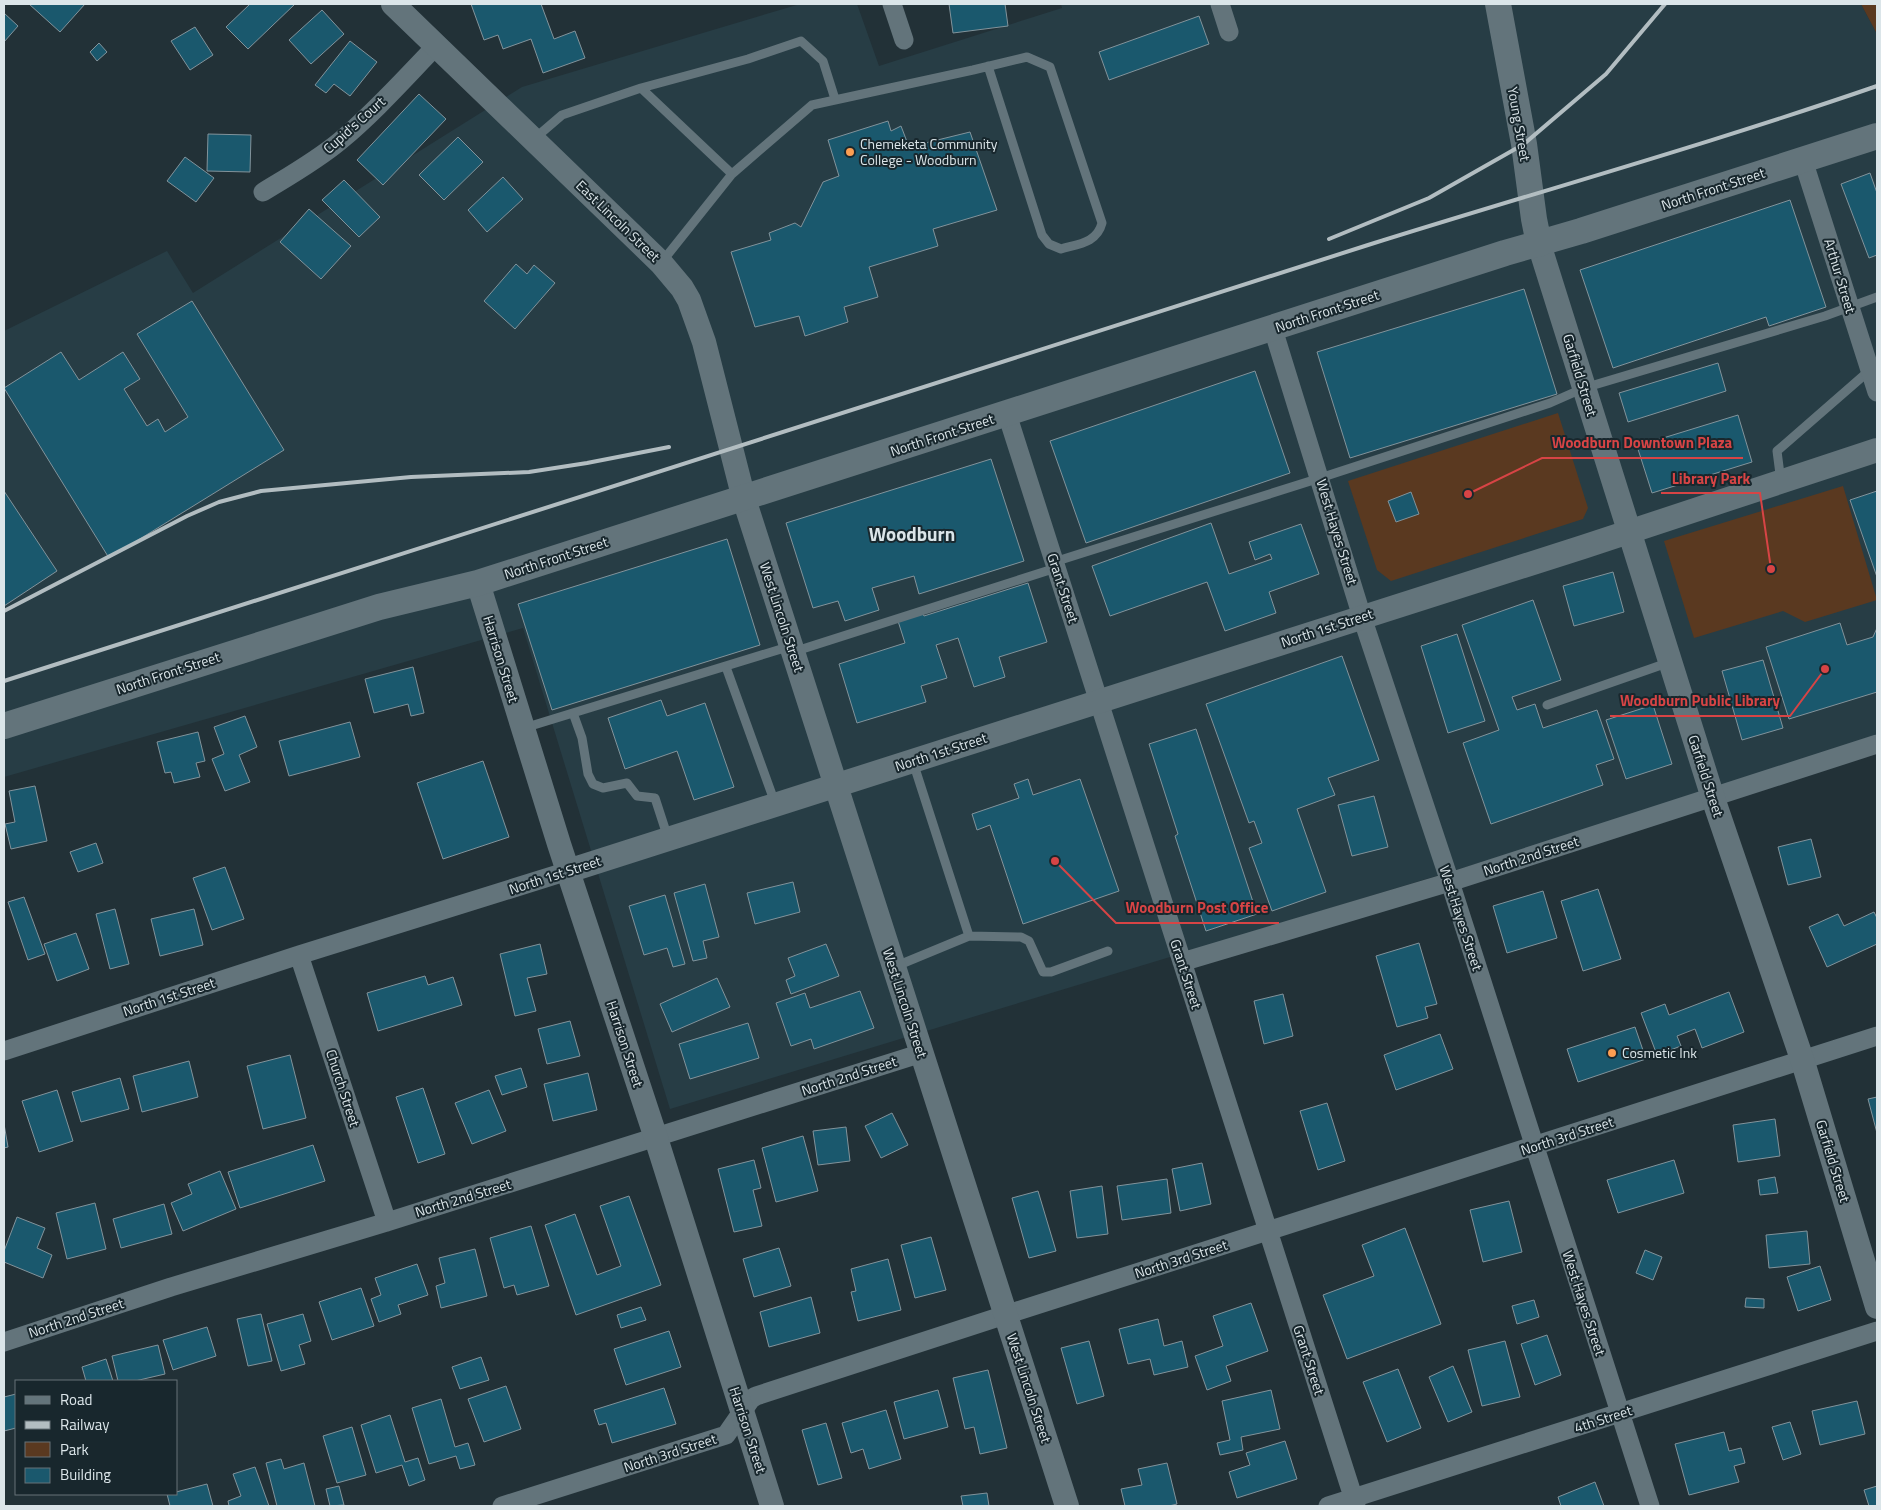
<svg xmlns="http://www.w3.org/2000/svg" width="1881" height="1510" viewBox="0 0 1881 1510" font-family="'Titillium Web',sans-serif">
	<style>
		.built { fill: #273d45 }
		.green { fill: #5a3920 }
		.building { fill: #1a586d; stroke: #82939b }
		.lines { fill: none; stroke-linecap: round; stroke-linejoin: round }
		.service { stroke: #63747b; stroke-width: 9 }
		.minor { stroke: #63747b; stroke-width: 19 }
		.tertiary { stroke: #63747b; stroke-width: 24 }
		.secondary { stroke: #63747b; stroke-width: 26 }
		.rail { stroke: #b2bdc1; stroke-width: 4 }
		.poi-dot { fill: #fc9e52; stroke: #18272d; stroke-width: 2 }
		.labels { text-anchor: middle; stroke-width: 4; stroke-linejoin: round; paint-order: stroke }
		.street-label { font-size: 14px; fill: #dbe5e9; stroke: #18272d }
		.poi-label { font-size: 14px; fill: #dbe5e9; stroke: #18272d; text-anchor: start }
		.district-label { font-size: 19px; font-weight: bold; fill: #dbe5e9; stroke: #18272d }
		.leader { fill: none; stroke: #d74445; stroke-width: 2 }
		.callout-dot { fill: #d74445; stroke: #18272d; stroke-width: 2 }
		.callout-label { font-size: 15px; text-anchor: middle; font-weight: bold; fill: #d74445; stroke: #18272d; stroke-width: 4; stroke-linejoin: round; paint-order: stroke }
	</style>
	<rect width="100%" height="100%" fill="#223137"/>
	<!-- built -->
	<path class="built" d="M800 4H857L879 66 1062 8 1061 4H1861L1877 34V742L670 1109 523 628 4 777V331L167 251 193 293 522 87Z"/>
	<!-- green -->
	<path class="green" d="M1861 4H1877V34Z
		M1558 413 1588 508 1583 519 1391 581 1377 570 1348 481Z
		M1843 486 1877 600 1805 622 1783 611 1694 638 1664 541Z"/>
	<!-- building -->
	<path class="building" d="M29 4H85L60 32Z
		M250 4H295L248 49 226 27Z
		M471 4H541L554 39 575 31 585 58 543 73 531 39 503 49 498 35 484 40Z
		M949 4H1005L1008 26 953 33Z
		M322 10 344 34 311 64 289 40Z
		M4 13 18 26 4 42Z
		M1199 16 1209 44 1109 80 1099 52Z
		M195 27 213 55 190 70 171 41Z
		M350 41 377 62 350 96 334 84 326 93 315 85Z
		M99 43 107 52 97 61 90 52Z
		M419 94 446 119 383 185 357 160Z
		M888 121 891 131 901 126 909 147 970 132 997 210 933 229 938 246 869 267 878 297 844 307 848 322 805 336 799 316 755 327 731 252 771 240 769 233 795 223 801 227 823 182 839 176 828 140Z
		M208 134 251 135 250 172 207 171Z
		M458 137 483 162 444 200 419 175Z
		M185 157 214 178 196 202 167 181Z
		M1870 173 1877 193V255L1869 258 1841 184Z
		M503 177 523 199 487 232 468 210Z
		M344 180 380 217 359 237 322 200Z
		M1790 200 1826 307 1769 326 1766 317 1613 368 1580 270Z
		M309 209 351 246 321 279 280 242Z
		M516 264 527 274 534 265 555 283 515 329 484 301Z
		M1524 289 1557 394 1350 458 1317 352Z
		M192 301 284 450 109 558 4 388 61 352 79 380 123 352 140 379 124 389 147 426 158 419 165 432 188 417 137 334Z
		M1718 363 1726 391 1628 422 1619 393Z
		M1255 371 1290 473 1086 543 1050 441Z
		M1738 415 1752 462 1652 493 1637 446Z
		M991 459 1024 561 919 594 914 576 872 588 879 610 845 621 838 601 813 608 786 523Z
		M4 491 57 571 4 606Z
		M1877 491V577L1850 500Z
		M1411 492 1419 514 1396 522 1388 501Z
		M1211 523 1229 574 1272 559 1270 554 1255 560 1249 542 1301 524 1319 574 1269 592 1276 613 1225 631 1207 582 1110 616 1092 566Z
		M727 539 760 645 552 710 518 604Z
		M1613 572 1624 612 1574 626 1563 586Z
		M1028 583 1047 642 999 657 1005 677 974 687 958 638 936 645 947 678 921 686 926 702 857 723 839 664 905 643 898 621 923 614 924 616Z
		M1533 600 1561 680 1512 697 1517 710 1535 704 1543 728 1597 710 1614 759 1596 765 1603 785 1491 824 1463 743 1499 730 1462 625Z
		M1840 623 1847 645 1873 637 1877 628V692L1789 719 1766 647Z
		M1457 634 1485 721 1448 733 1421 646Z
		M1342 656 1379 760 1328 778 1335 795 1297 809 1326 892 1272 911 1249 848 1262 843 1254 821 1249 823 1206 704Z
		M1763 660 1783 728 1742 740 1722 671Z
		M413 667 424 713 411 716 408 704 374 713 365 679Z
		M661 700 667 716 705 703 734 787 694 800 677 751 625 769 608 718Z
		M1653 705 1672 764 1626 779 1606 720Z
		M245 716 257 747 239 755 250 782 225 791 212 759 224 754 214 727Z
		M350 722 360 757 289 776 279 741Z
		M1196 729 1257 914 1206 931 1175 836 1178 834 1149 744Z
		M198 732 205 761 196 763 200 777 174 783 171 772 165 773 157 742Z
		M483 761 509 837 443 859 417 783Z
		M1028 779 1033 795 1080 779 1119 891 1023 924 990 825 977 830 972 814 1019 798 1014 784Z
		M35 786 47 841 11 849 5 824 15 822 9 791Z
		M1374 796 1388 847 1352 856 1338 805Z
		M1811 839 1821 877 1788 885 1778 847Z
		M96 843 103 863 78 872 70 852Z
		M225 867 244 919 212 930 193 878Z
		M793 882 800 912 755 924 747 893Z
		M705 884 719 937 703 941 707 958 693 961 674 893Z
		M1598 889 1621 959 1583 971 1561 901Z
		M1543 891 1557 938 1507 953 1493 906Z
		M665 895 685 964 673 967 667 948 644 955 629 906Z
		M24 897 45 954 28 960 8 902Z
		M115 909 129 964 110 969 96 914Z
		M194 909 203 945 160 956 151 919Z
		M1874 912 1877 918V944L1827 967 1809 927 1838 914 1844 926Z
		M76 933 89 969 57 981 44 944Z
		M1419 943 1437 1004 1425 1007 1428 1018 1397 1027 1376 956Z
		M540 944 547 974 527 978 536 1011 515 1016 500 954Z
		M826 944 839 976 791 994 786 980 795 976 788 958Z
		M425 976 428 985 453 977 462 1005 378 1031 367 993Z
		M717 978 730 1007 672 1032 660 1004Z
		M860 991 874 1028 814 1049 811 1039 791 1046 776 1003 805 993 810 1008Z
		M1729 992 1744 1032 1702 1048 1695 1029 1677 1036 1681 1046 1657 1055 1641 1013 1665 1004 1669 1015Z
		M1283 994 1293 1036 1264 1044 1254 1001Z
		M570 1021 580 1056 547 1064 538 1029Z
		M748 1023 759 1058 690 1079 679 1044Z
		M1635 1027 1646 1059 1578 1082 1567 1049Z
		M1440 1034 1453 1069 1396 1090 1384 1055Z
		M290 1055 306 1118 263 1129 247 1066Z
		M189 1061 198 1097 142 1112 133 1076Z
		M521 1068 527 1087 502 1095 495 1076Z
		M588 1073 597 1110 553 1121 544 1084Z
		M120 1078 129 1109 81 1122 72 1092Z
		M423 1088 445 1154 418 1163 396 1097Z
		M57 1090 73 1141 39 1152 22 1101Z
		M489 1090 506 1131 472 1144 455 1103Z
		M1877 1097V1133L1868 1099Z
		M1327 1103 1345 1161 1318 1170 1300 1111Z
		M892 1113 908 1145 881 1158 865 1126Z
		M1775 1119 1780 1156 1738 1162 1733 1125Z
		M4 1124 8 1147 4 1148Z
		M846 1127 850 1161 818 1165 813 1131Z
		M803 1136 818 1191 776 1202 762 1148Z
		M313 1145 325 1181 240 1208 228 1172Z
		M754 1160 761 1188 753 1190 762 1226 734 1232 718 1169Z
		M1674 1160 1684 1193 1618 1213 1607 1180Z
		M1202 1163 1211 1204 1180 1211 1172 1169Z
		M220 1171 236 1209 183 1231 171 1203 192 1194 188 1184Z
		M1775 1177 1778 1193 1760 1195 1758 1180Z
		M1167 1179 1171 1213 1122 1220 1117 1186Z
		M1102 1186 1108 1234 1077 1238 1070 1191Z
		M1038 1191 1056 1251 1029 1258 1012 1198Z
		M629 1196 661 1285 576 1315 545 1225 575 1214 597 1275 621 1266 600 1206Z
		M1509 1201 1522 1252 1483 1262 1470 1210Z
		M95 1203 106 1249 67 1259 56 1213Z
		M164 1204 172 1234 121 1248 113 1219Z
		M17 1217 45 1228 37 1248 52 1255 43 1278 4 1262V1251Z
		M531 1226 549 1286 517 1295 514 1285 504 1288 490 1238Z
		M1405 1228 1441 1324 1347 1359 1323 1295 1374 1276 1362 1245Z
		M1807 1231 1810 1264 1769 1268 1766 1235Z
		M931 1237 946 1290 915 1298 901 1245Z
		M779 1248 791 1286 754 1297 743 1259Z
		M475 1249 487 1296 441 1308 436 1286 445 1283 439 1258Z
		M1645 1250 1662 1257 1653 1280 1636 1273Z
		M888 1259 901 1310 858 1321 851 1292 856 1291 851 1269Z
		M417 1264 428 1295 398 1305 401 1314 379 1322 371 1299 381 1295 375 1278Z
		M1820 1266 1831 1300 1798 1311 1787 1277Z
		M361 1288 374 1326 332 1340 319 1302Z
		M811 1297 820 1333 769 1347 760 1312Z
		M1746 1298 1764 1299V1308L1745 1307Z
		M1534 1300 1539 1317 1517 1324 1512 1306Z
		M1251 1303 1268 1351 1226 1366 1231 1381 1207 1390 1195 1356 1223 1346 1213 1316Z
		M641 1307 646 1320 621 1328 617 1315Z
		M261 1314 272 1361 248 1366 237 1319Z
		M303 1314 311 1341 299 1345 305 1364 281 1371 267 1324Z
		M1158 1319 1164 1346 1182 1341 1188 1367 1154 1375 1150 1359 1128 1364 1119 1329Z
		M207 1327 216 1356 173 1370 163 1340Z
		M669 1331 681 1367 626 1385 614 1349Z
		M1547 1335 1561 1375 1535 1385 1521 1344Z
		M1089 1341 1104 1396 1077 1404 1061 1348Z
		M1505 1341 1520 1397 1482 1406 1468 1350Z
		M158 1345 165 1374 135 1381H118L112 1356Z
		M481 1357 489 1380 460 1389 452 1367Z
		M106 1359 113 1381H86L82 1367Z
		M1453 1366 1472 1412 1448 1422 1429 1377Z
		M1398 1369 1421 1428 1387 1442 1363 1382Z
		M988 1370 1007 1448 980 1454 974 1427 965 1429 953 1378Z
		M506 1386 521 1429 484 1442 468 1399Z
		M664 1388 676 1424 612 1443 606 1423 599 1425 594 1410Z
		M938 1390 948 1427 904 1439 894 1402Z
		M1271 1390 1280 1429 1241 1437 1243 1450 1220 1455 1217 1443 1230 1440 1222 1401Z
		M16 1394V1428L4 1431V1397Z
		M441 1399 455 1447 468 1443 475 1465 460 1469 456 1456 429 1464 412 1408Z
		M1857 1401 1865 1434 1820 1445 1812 1411Z
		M886 1410 901 1459 869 1469 863 1449 851 1453 842 1423Z
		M390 1415 405 1462 418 1458 425 1480 409 1486 402 1465 376 1473 361 1425Z
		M1790 1422 1801 1454 1783 1460 1772 1427Z
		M826 1423 842 1478 818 1485 802 1430Z
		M352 1427 366 1475 337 1483 323 1436Z
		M1724 1432 1729 1451 1741 1448 1745 1463 1734 1466 1739 1482 1689 1495 1675 1444Z
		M1285 1441 1297 1479 1237 1498 1229 1472 1250 1465 1246 1453Z
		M281 1459 284 1469 304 1463 315 1506H277L266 1463Z
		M1167 1463 1177 1504 1169 1506H1125L1121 1489 1142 1485 1138 1469Z
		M255 1467 269 1506H229L228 1501 241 1496 233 1474Z
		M1595 1482 1604 1506H1561L1558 1497Z
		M207 1484 213 1506H170L167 1494H176V1492Z
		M339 1486 344 1505 330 1506 326 1489Z
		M1877 1486V1506H1869L1864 1490Z
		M987 1493 989 1506H963L961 1496Z"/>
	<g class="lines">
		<!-- service -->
		<path class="service" d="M641 88 748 59 801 41 823 61 835 99
			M534 139 562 115 641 88 732 174 661 263
			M732 174 812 105 973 70 1027 57 1050 67 1102 223C1097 243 1078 244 1061 249L1049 244 1042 235 988 66
			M1781 482 1777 451 1870 370
			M1054 562 1320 478 1550 403 1584 388 1825 316 1877 297
			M793 652 1056 568
			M726 667 775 803
			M1547 705 1670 662
			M573 713 582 738 588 774 593 784 603 788 627 783 637 796 655 798 668 838
			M524 728 791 646
			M913 762 969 936
			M894 967 969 936 1021 937 1029 941 1043 972H1051L1108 951"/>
		<!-- minor -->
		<path class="minor" d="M892 4 904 40
			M1220 4 1229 32
			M1803 160 1877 392
			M263 192C289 176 316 161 340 141 375 112 405 78 436 46
			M1273 329 1362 617 1450 882 1650 1506
			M1007 414 1356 1506
			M299 955 387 1222
			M1182 962 1450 882 1877 744
			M4 1051 299 955 568 871
			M4 1342 171 1287 387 1222 922 1053
			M502 1506 726 1435 751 1399 756 1396 1005 1315 1877 1036
			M1328 1506 1877 1331"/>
		<!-- tertiary -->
		<path class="tertiary" d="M393 4 661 263 682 288 689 300 704 342 744 499 1067 1506
			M1539 244 1713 798 1803 1062 1877 1307
			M478 583 559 844 656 1138 772 1506
			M568 871 1583 547 1877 450"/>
		<!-- secondary -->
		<path class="secondary" d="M1498 4 1524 144 1534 219 1539 244
			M4 726 379 607 478 583 1505 253 1581 231 1877 136"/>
		<!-- rail -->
		<path class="rail" d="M1329 239 1429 198 1524 144 1606 74 1665 4
			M4 611 187 516 219 502 261 491 411 477 529 472 587 463 669 447
			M4 681 1368 245C1537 192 1709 144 1877 86"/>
	</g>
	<!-- markers -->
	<g class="poi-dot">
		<circle cx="850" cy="152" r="5"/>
		<circle cx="1612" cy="1053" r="5"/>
	</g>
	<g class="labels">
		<!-- street labels -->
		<g class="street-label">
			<text transform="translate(1519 124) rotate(80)" y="5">Young Street</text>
			<text transform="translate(354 125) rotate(-42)" y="5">Cupid's Court</text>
			<text transform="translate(1713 189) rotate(-18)" y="5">North Front Street</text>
			<text transform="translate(618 221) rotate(44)" y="5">East Lincoln Street</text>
			<text transform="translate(1840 276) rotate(73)" y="5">Arthur Street</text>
			<text transform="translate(1327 311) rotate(-18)" y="5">North Front Street</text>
			<text transform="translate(1580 375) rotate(73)" y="5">Garfield Street</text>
			<text transform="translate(942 435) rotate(-18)" y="5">North Front Street</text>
			<text transform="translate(1337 532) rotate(73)" y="5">West Hayes Street</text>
			<text transform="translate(556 558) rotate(-18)" y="5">North Front Street</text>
			<text transform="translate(1063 588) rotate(72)" y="5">Grant Street</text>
			<text transform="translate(782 617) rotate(72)" y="5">West Lincoln Street</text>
			<text transform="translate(1327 628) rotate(-18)" y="5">North 1st Street</text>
			<text transform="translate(501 659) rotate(73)" y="5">Harrison Street</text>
			<text transform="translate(168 673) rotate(-18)" y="5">North Front Street</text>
			<text transform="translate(941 752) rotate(-18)" y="5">North 1st Street</text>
			<text transform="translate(1706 776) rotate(72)" y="5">Garfield Street</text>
			<text transform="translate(1531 856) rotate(-18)" y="5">North 2nd Street</text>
			<text transform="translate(555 875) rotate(-18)" y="5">North 1st Street</text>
			<text transform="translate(1461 918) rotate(72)" y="5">West Hayes Street</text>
			<text transform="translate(1186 974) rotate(72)" y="5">Grant Street</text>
			<text transform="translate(169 997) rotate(-18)" y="5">North 1st Street</text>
			<text transform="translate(905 1003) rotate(72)" y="5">West Lincoln Street</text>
			<text transform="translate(625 1044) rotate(72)" y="5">Harrison Street</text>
			<text transform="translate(849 1076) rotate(-18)" y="5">North 2nd Street</text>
			<text transform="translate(343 1088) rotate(72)" y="5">Church Street</text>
			<text transform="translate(1567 1136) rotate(-18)" y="5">North 3rd Street</text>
			<text transform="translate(1833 1161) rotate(73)" y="5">Garfield Street</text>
			<text transform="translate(463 1198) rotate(-17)" y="5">North 2nd Street</text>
			<text transform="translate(1181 1259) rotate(-18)" y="5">North 3rd Street</text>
			<text transform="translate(1584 1303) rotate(72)" y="5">West Hayes Street</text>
			<text transform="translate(76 1318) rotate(-18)" y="5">North 2nd Street</text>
			<text transform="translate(1309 1360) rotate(72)" y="5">Grant Street</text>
			<text transform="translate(1029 1388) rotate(72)" y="5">West Lincoln Street</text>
			<text transform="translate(1603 1419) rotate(-18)" y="5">4th Street</text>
			<text transform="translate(748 1430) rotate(72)" y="5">Harrison Street</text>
			<text transform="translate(670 1453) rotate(-18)" y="5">North 3rd Street</text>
		</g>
		<!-- poi labels -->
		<g class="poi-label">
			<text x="860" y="149">Chemeketa Community<tspan x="860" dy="16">College - Woodburn</tspan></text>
			<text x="1622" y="1058">Cosmetic Ink</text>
		</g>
		<!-- district labels -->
		<g class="district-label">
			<text x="912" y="541">Woodburn</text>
		</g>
	</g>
	<!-- callouts -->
	<path class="leader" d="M1468 494L1542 458H1743M1771 569L1760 493H1661M1825 669L1790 716H1610M1055 861L1116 923H1279"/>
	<g class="callout-dot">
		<circle cx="1468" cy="494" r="5"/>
		<circle cx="1771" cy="569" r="5"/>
		<circle cx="1825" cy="669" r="5"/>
		<circle cx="1055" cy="861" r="5"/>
	</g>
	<g class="callout-label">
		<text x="1642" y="448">Woodburn Downtown Plaza</text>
		<text x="1711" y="484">Library Park</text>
		<text x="1700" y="706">Woodburn Public Library</text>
		<text x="1197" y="913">Woodburn Post Office</text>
	</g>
	<!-- border -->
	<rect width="1881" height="1510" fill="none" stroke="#dbe5e9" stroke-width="10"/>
	<!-- legend -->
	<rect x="15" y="1380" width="162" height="115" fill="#18272d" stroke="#667378"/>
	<rect x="25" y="1396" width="25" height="8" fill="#63747b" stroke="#667378"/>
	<text x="60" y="1405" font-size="15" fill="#dbe5e9">Road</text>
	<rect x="25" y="1421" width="25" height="8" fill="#b2bdc1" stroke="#667378"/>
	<text x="60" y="1430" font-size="15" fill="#dbe5e9">Railway</text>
	<rect x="25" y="1442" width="25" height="15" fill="#5a3920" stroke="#667378"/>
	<text x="60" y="1455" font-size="15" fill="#dbe5e9">Park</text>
	<rect x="25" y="1468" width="25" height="15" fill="#1a586d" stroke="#667378"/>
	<text x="60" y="1480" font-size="15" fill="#dbe5e9">Building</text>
</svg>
